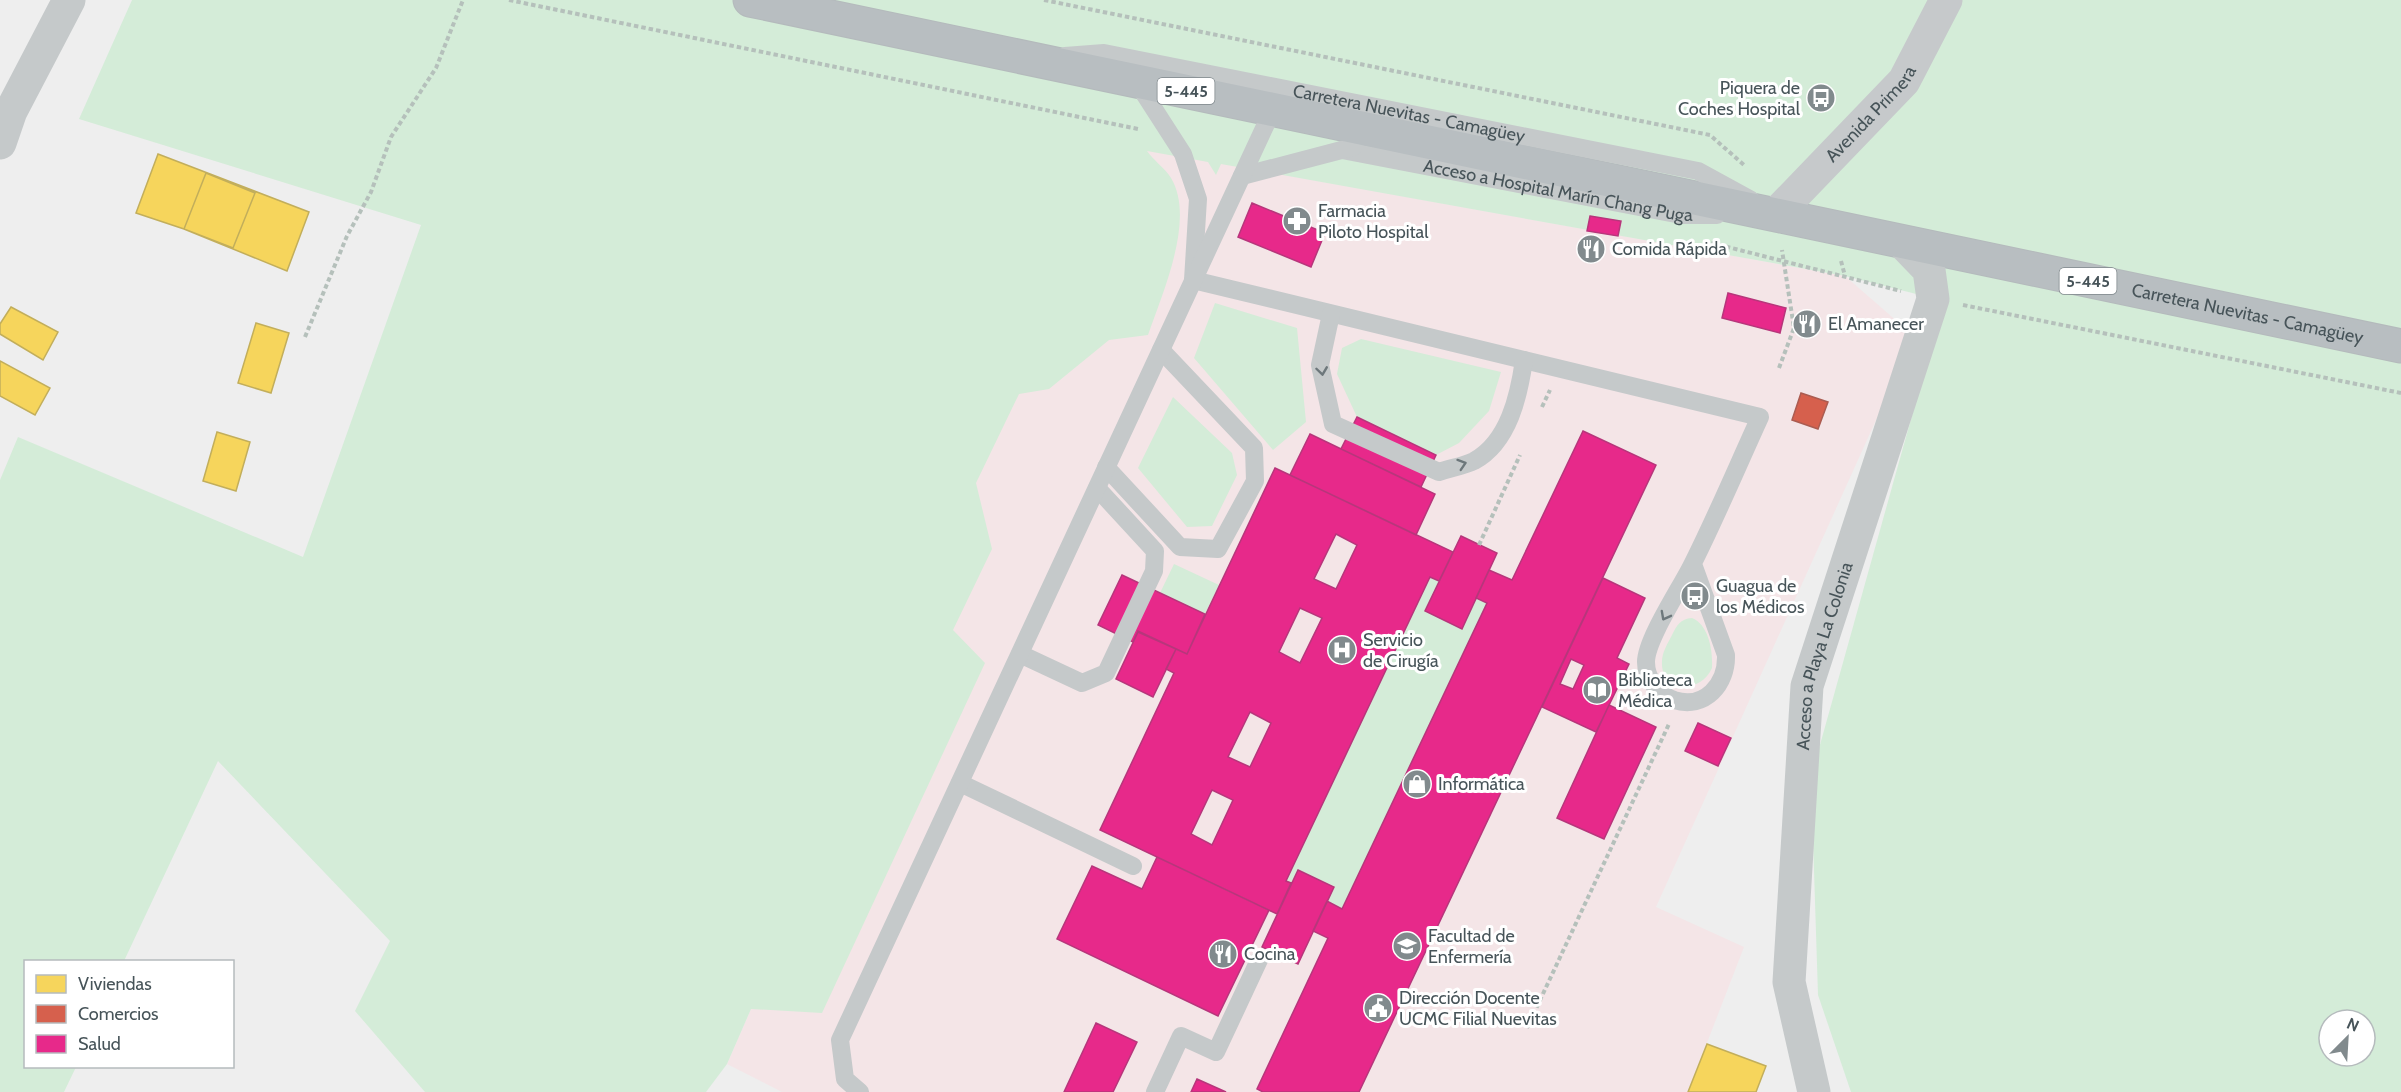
<svg xmlns="http://www.w3.org/2000/svg" width="2401" height="1092" viewBox="0 0 2401 1092" font-family="Cabin,sans-serif">
	<style>
		.medical { fill: #f4e5e7 }
		.green { fill: #d4ecd8; fill-rule: evenodd }
		.homes { fill: #f6d55c; stroke: #c2ae5b; stroke-width: 1.5 }
		.shops { fill: #d6604d; stroke: #ab5c51; stroke-width: 1.5 }
		.health { fill: #e7298a; stroke: #b7367b; stroke-width: 1.5; fill-rule: evenodd }
		.lines { fill: none; stroke-linecap: round; stroke-linejoin: round }
		.highway-casing { stroke: #b4babc; stroke-width: 35 }
		.path { stroke: #b5c0bb; stroke-width: 4; stroke-dasharray: 4.5 3; stroke-linecap: butt }
		.lane { stroke: #c5c9ca; stroke-width: 18 }
		.street { stroke: #c5c9ca; stroke-width: 33 }
		.secondary { stroke: #c6c9cb; stroke-width: 33 }
		.highway { stroke: #b8bec1; stroke-width: 33 }
		.oneway { stroke: #6d777b }
		.labels { text-anchor: middle; stroke-width: 6; stroke-linejoin: round; paint-order: stroke }
		.shield { fill: #fff; stroke: #7e878b; stroke-width: 1.5 }
		.shield-label { font-size: 16px; font-weight: bold; fill: #475459 }
		.poi-label { font-size: 18px; fill: #475459; stroke: #fff; text-anchor: start }
		.street-label { font-size: 18px; fill: #475459; stroke: #fff }
	</style>
	<rect width="100%" height="100%" fill="#eee"/>
	<!-- medical -->
	<path class="medical" d="M1146 150 1845 276 1914 336 1656 907 1744 947 1688 1092H782L727 1064 751 1009 747 397Z"/>
	<!-- green -->
	<path class="green" d="M132 0H2401V1092H1851L1818 995 1811 777 1944 301 1845 276 1221 164 1216 175 1208 162 1147 151C1153 160 1165 168 1171 178 1196 219 1162 294 1148 335L1109 340 1049 389 1019 394 976 483 992 549 953 630 985 663 822 1013 751 1009 727 1064 706 1092H425L355 1011 390 941 218 761 124 961 26 962V1066L76 1067 64 1092H0V480L18 437 303 557 421 225 79 119ZM2329 1020H2365V1056H2329Z
		M1215 303 1297 328 1306 422 1273 450 1194 358Z
		M1361 339 1501 372 1489 411 1459 443 1436 455 1357 417 1337 374 1342 348Z
		M1173 397 1232 453 1237 475 1212 526 1187 527 1138 468Z
		M1174 564 1219 585 1205 614 1160 593Z
		M1430 577 1439 581 1425 611 1461 628 1476 598 1487 603 1342 909 1327 901 1334 886 1298 870 1291 883 1286 881Z
		M1692 618C1709 625 1713 651 1712 668 1700 695 1660 693 1662 661 1662 652 1668 643 1672 635 1677 625 1680 619 1692 618Z"/>
	<!-- homes -->
	<path class="homes" d="M158 154 309 212 287 271 184 229 136 213Z
		M206 173 255 193 233 248 184 229Z
		M11 307 58 332 43 360 0 334V324Z
		M256 323 289 333 271 393 238 383Z
		M0 361 50 388 35 415 0 396Z
		M217 432 250 442 236 491 203 481Z
		M1707 1044 1766 1066 1756 1092H1688Z"/>
	<!-- shops -->
	<path class="shops" d="M1801 393 1828 402 1818 429 1792 420Z"/>
	<!-- health -->
	<path class="health" d="M1252 203 1325 233 1311 267 1238 237Z
		M1590 216 1621 221 1618 236 1587 231Z
		M1728 293 1786 308 1780 333 1722 318Z
		M1357 417 1436 455 1421 487 1341 449Z
		M1583 431 1656 465 1359 1092H1263L1257 1089 1328 938 1313 931 1327 901 1342 909 1487 603 1476 598 1489 570 1512 580Z
		M1310 434 1435 494 1416 535 1290 475Z
		M1275 468 1453 552 1439 581 1430 577 1286 881 1291 883 1277 914 1100 830 1174 673 1166 669 1176 649 1187 654ZM1336 534 1357 545 1336 589 1314 579ZM1300 608 1322 618 1300 663 1279 652ZM1250 712 1271 723 1250 767 1228 757ZM1212 790 1233 800 1212 845 1191 834Z
		M1461 536 1497 553 1462 629 1425 611Z
		M1122 575 1205 614 1187 654 1138 631 1133 642 1098 625Z
		M1603 578 1645 598 1617 658 1629 664 1596 732 1542 707ZM1571 659 1584 665 1573 689 1560 684Z
		M1138 632 1176 649 1153 697 1116 679Z
		M1609 705 1656 727 1604 839 1557 818Z
		M1698 723 1731 738 1718 766 1685 751Z
		M1157 857 1269 910 1218 1016 1057 939 1092 866 1142 889Z
		M1298 870 1334 887 1298 964 1262 947Z
		M1096 1023 1137 1042 1113 1092H1064Z
		M1197 1079 1226 1092H1191Z"/>
	<g class="lines">
		<!-- highway casing -->
		<g class="highway-casing">
			<g id="highway">
				<path id="s5" d="M750 0 2401 346"/>
			</g>
		</g>
		<!-- path -->
		<path class="path" d="M509 0 1138 129
			M1044 0 1710 135 1744 165
			M1704 241 1901 291
			M1841 261 1845 276
			M1963 305 2401 393
			M305 337 347 236 371 192 391 137 436 68 463 0
			M1779 368 1794 328 1782 250
			M1542 407 1550 390
			M1479 545 1520 455
			M1527 1028 1669 724"/>
		<!-- lane -->
		<g class="lane">
			<path id="s1" d="M1065 56 1104 53 1698 171 1751 200"/>
			<path d="M1136 81 1183 154 1198 199 1193 280 1760 417C1738 465 1717 515 1693 563 1682 586 1646 639 1646 662 1646 679 1658 694 1674 700 1705 710 1727 684 1726 655L1693 564"/>
			<path id="s2" d="M1342 150 1681 215H1717"/>
			<path d="M1242 176 1353 147"/>
			<path d="M1331 314 1320 365 1333 424 1439 472C1450 468 1464 466 1474 461 1509 442 1519 395 1524 360"/>
			<path d="M1106 467 1180 547 1218 549 1255 481 1254 448 1161 350"/>
			<path d="M1020 654 1082 683 1106 673 1154 571 1155 551 1097 488"/>
			<path d="M960 783 1133 866"/>
			<path d="M860 1092 845 1079 840 1040 1273 109"/>
			<path d="M1155 1092 1181 1036 1216 1052 1259 960"/>
		</g>
		<!-- street -->
		<g class="street">
			<path d="M0 143 11 111 69 0"/>
			<path id="s3" d="M1814 1092 1789 982 1807 686 1933 299 1929 270 1902 242"/>
		</g>
		<!-- secondary -->
		<path class="secondary" id="s4" d="M1776 214 1904 81 1946 0"/>
		<!-- highway -->
		<use href="#highway" class="highway"/>
	</g>
	<!-- one-way arrows -->
	<defs><path id="oneway-chevron" d="M-2-3.5L2.5 0L-2 3.5" fill="none" stroke-width="1.6" stroke-linecap="round" stroke-linejoin="round" transform="scale(1.5)"/></defs>
	<g class="oneway">
		<use href="#oneway-chevron" transform="translate(1322 371) rotate(82)"/>
		<use href="#oneway-chevron" transform="translate(1462 464) rotate(-18)"/>
		<use href="#oneway-chevron" transform="translate(1665 616) rotate(118)"/>
	</g>
	<!-- icons -->
	<defs>
		<g id="bus-disc" transform="scale(1.5)"><circle r="9.5" fill="#818a8d" stroke="#fff"/><path d="M-5-6H5V4H4V6H2V4H-2V6H-4V4H-5ZM-3.5-4V0h7V-4ZM-3.5 1.2v1.5H-2V1.2ZM2 1.2v1.5H3.5V1.2Z" fill="#fff"/></g>
		<g id="pharmacy-disc" transform="scale(1.5)"><circle r="9.5" fill="#818a8d" stroke="#fff"/><path d="M-2-6h4v4h4v4h-4v4h-4v-4h-4v-4h4Z" fill="#fff"/></g>
		<g id="restaurant-disc" transform="scale(1.5)"><circle r="9.5" fill="#818a8d" stroke="#fff"/><path d="M-5-6h1v4h1v-4h1v4h1v-4h1v5L-1.5 .5V6h-2V.5L-5-1ZM5-6V6H3V1.5H1.5Q1.5-4 5-6Z" fill="#fff"/></g>
		<g id="hospital-disc" transform="scale(1.5)"><circle r="9.5" fill="#818a8d" stroke="#fff"/><path d="M-5-5h3v3.5h4V-5h3V5h-3V1.5h-4V5h-3Z" fill="#fff"/></g>
		<g id="library-disc" transform="scale(1.5)"><circle r="9.5" fill="#818a8d" stroke="#fff"/><path d="M-6-4Q-3-5.5-.7-3.5V5Q-3 3-6 4ZM6-4Q3-5.5 .7-3.5V5Q3 3 6 4Z" fill="#fff"/></g>
		<g id="shop-disc" transform="scale(1.5)"><circle r="9.5" fill="#818a8d" stroke="#fff"/><path d="M-5-2.5h2.3a2.7 3.5 0 0 1 5.4 0H5L5.5 6h-11ZM-1.5-2.5h3a1.5 2.3 0 0 0-3 0Z" fill="#fff"/></g>
		<g id="university-disc" transform="scale(1.5)"><circle r="9.5" fill="#818a8d" stroke="#fff"/><path d="M0-5L7-2L0 1L-7-2ZM-4 1L0 2.5L4 1V4Q0 6-4 4Z" fill="#fff"/></g>
		<g id="civic-disc" transform="scale(1.5)"><circle r="9.5" fill="#818a8d" stroke="#fff"/><path d="M-.6-6.5H3V-4.5H.6V-3L4-1V1h2V6H-6V1h2V-1L-.6-3ZM-1.2 2.5V6h2.4V2.5Z" fill="#fff"/></g>
	</defs>
	<g fill-rule="evenodd">
		<use href="#bus-disc" x="1821" y="98"/>
		<use href="#pharmacy-disc" x="1297" y="221"/>
		<use href="#restaurant-disc" x="1591" y="249"/>
		<use href="#restaurant-disc" x="1807" y="324"/>
		<use href="#bus-disc" x="1695" y="596"/>
		<use href="#hospital-disc" x="1342" y="650"/>
		<use href="#library-disc" x="1597" y="690"/>
		<use href="#shop-disc" x="1417" y="784"/>
		<use href="#university-disc" x="1407" y="946"/>
		<use href="#restaurant-disc" x="1223" y="954"/>
		<use href="#civic-disc" x="1378" y="1008"/>
	</g>
	<g class="labels">
		<!-- shield labels -->
		<g class="shield">
			<rect x="1157.5" y="78" width="57" height="26" rx="4.5"/>
			<rect x="2059.5" y="268" width="57" height="26" rx="4.5"/>
		</g>
		<g class="shield-label">
			<text x="1186" y="97">5-445</text>
			<text x="2088" y="287">5-445</text>
		</g>
		<!-- poi labels -->
		<g class="poi-label">
			<text x="1800" y="94" text-anchor="end">Piquera de<tspan x="1800" dy="21">Coches Hospital</tspan></text>
			<text x="1318" y="217">Farmacia<tspan x="1318" dy="21">Piloto Hospital</tspan></text>
			<text x="1612" y="255">Comida Rápida</text>
			<text x="1828" y="330">El Amanecer</text>
			<text x="1716" y="592">Guagua de<tspan x="1716" dy="21">los Médicos</tspan></text>
			<text x="1363" y="646">Servicio<tspan x="1363" dy="21">de Cirugía</tspan></text>
			<text x="1618" y="686">Biblioteca<tspan x="1618" dy="21">Médica</tspan></text>
			<text x="1438" y="790">Informática</text>
			<text x="1428" y="942">Facultad de<tspan x="1428" dy="21">Enfermería</tspan></text>
			<text x="1244" y="960">Cocina</text>
			<text x="1399" y="1004">Dirección Docente<tspan x="1399" dy="21">UCMC Filial Nuevitas</tspan></text>
		</g>
		<!-- street labels -->
		<g class="street-label">
			<text dy="6" stroke="none"><textPath href="#s4" startOffset="138">Avenida Primera</textPath></text>
			<text dy="6" stroke="none"><textPath href="#s1" startOffset="350">Carretera Nuevitas - Camagüey</textPath></text>
			<text dy="6" stroke="none"><textPath href="#s2" startOffset="220">Acceso a Hospital Marín Chang Puga</textPath></text>
			<text dy="6" stroke="none"><textPath href="#s5" startOffset="1530">Carretera Nuevitas - Camagüey</textPath></text>
			<text dy="6" stroke="none"><textPath href="#s3" startOffset="442">Acceso a Playa La Colonia</textPath></text>
		</g>
	</g>
	<!-- legend -->
	<rect x="24" y="960" width="210" height="108" fill="#ffffff" stroke="#b5bbbd" stroke-width="1.5"/>
	<rect x="36" y="975" width="30" height="18" fill="#f6d55c" stroke="#b5bbbd" stroke-width="1.5"/>
	<text x="78" y="990" font-size="18" fill="#475459">Viviendas</text>
	<rect x="36" y="1005" width="30" height="18" fill="#d6604d" stroke="#b5bbbd" stroke-width="1.5"/>
	<text x="78" y="1020" font-size="18" fill="#475459">Comercios</text>
	<rect x="36" y="1035" width="30" height="18" fill="#e7298a" stroke="#b5bbbd" stroke-width="1.5"/>
	<text x="78" y="1050" font-size="18" fill="#475459">Salud</text>
	<!-- north arrow -->
	<g transform="translate(2347 1038) rotate(24)"><circle r="28" fill="#ffffff" stroke="#b5bbbd" stroke-width="1.5"/>
	<path d="M0-4.5L10 22L0 15L-10 22Z" fill="#818a8d"/>
	<text y="-9" font-size="16" font-weight="bold" text-anchor="middle" fill="#475459">N</text>
	</g>
</svg>
